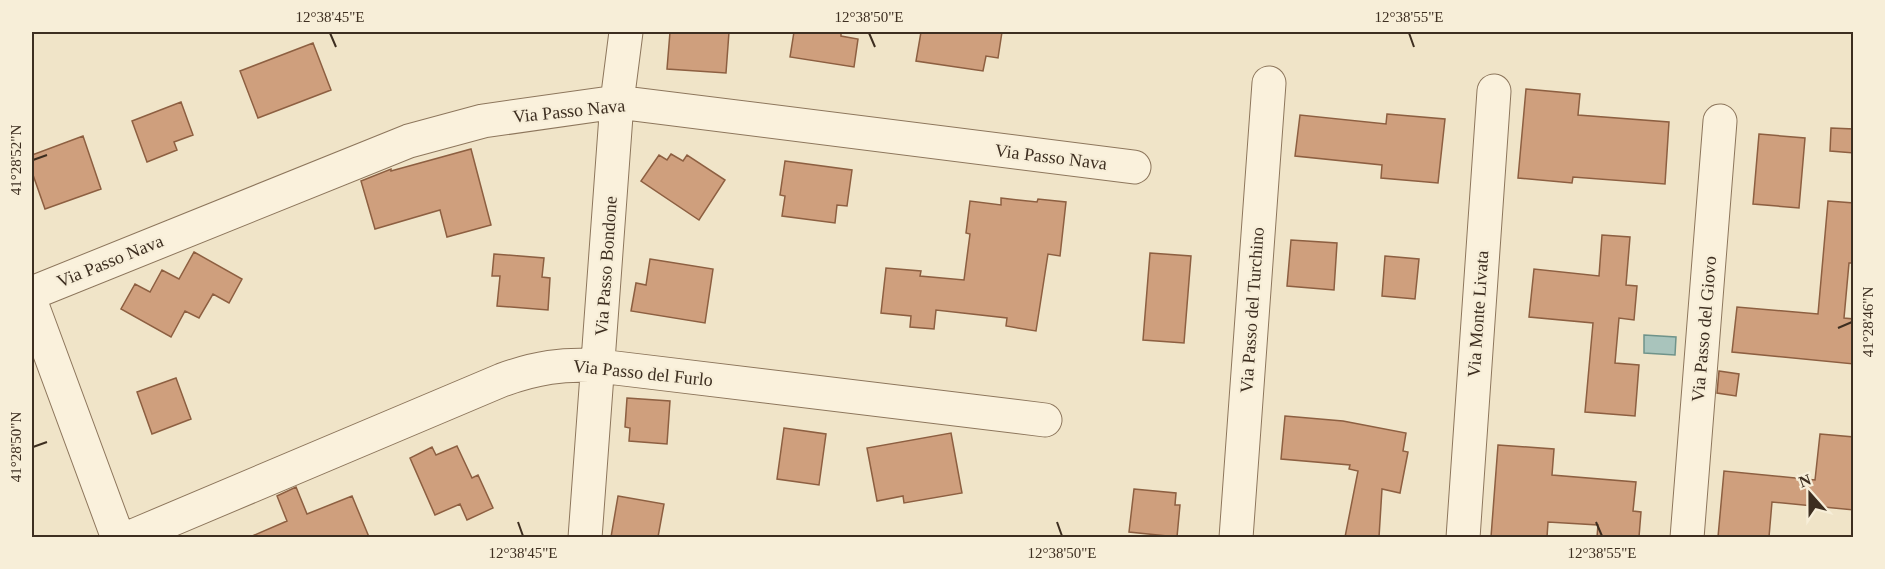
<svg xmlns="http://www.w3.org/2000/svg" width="1885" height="569" viewBox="0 0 1885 569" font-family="'Times New Roman',serif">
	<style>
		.water { fill: #a9c4bc; stroke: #6f938a; stroke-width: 1.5 }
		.building { fill: #cf9f7d; stroke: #8d5f41; stroke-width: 1.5 }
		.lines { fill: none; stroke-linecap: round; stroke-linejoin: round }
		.minor-casing { stroke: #8d765c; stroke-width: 35 }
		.minor { stroke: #faf1dc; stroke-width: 33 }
		.ticks { fill: none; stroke: #3d2e20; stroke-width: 2 }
		.labels { text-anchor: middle; stroke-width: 4.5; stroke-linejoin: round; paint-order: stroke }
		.street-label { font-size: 18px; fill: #3d2e20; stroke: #f7eed8 }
		.neatline { fill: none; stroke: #3d2e20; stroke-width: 2 }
		.ticks-label { font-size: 15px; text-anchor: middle; fill: #3d2e20 }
	</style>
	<rect width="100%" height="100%" fill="#f0e4c8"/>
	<!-- water -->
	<path class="water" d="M1644 335 1676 337 1675 355 1644 353Z"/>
	<!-- building -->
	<path class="building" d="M670 32H729L726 73 667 69Z
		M794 32H841V36L858 39 854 67 790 57Z
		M921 32H1002L998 58 986 56 983 71 916 61Z
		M313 43 331 90 258 118 240 71Z
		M1526 89 1580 94 1578 115 1669 122 1665 184 1573 177 1572 183 1518 178Z
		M181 102 193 135 174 142 177 150 147 162 132 121Z
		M1387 114 1445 119 1438 183 1381 178 1382 165 1295 156 1300 115 1386 124Z
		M1831 128 1854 129V153L1830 151Z
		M1759 134 1805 138 1799 208 1753 204Z
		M83 136 101 189 45 209 32 172V155Z
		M471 149 491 225 447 237 440 210 375 229 361 181 391 169V171Z
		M671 154 683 161 687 155 725 180 699 220 641 181 659 155 667 160Z
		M785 161 852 170 847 206 837 205 835 223 782 216 785 196 780 195Z
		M1001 198 1037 202 1038 199 1066 202 1060 256 1048 254 1036 331 1006 326 1007 318 936 310 934 329 910 327 911 316 881 313 886 268 921 271 920 276 964 280 970 234 966 233 970 201 1001 205Z
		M1828 201 1854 203V263H1849L1844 318 1854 319V364L1732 352 1737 307 1818 314Z
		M1602 235 1630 237 1626 285 1637 286 1634 320 1619 318 1615 363 1639 365 1635 416 1585 412 1593 323 1529 317 1534 269 1599 276Z
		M1291 240 1337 243 1334 290 1287 286Z
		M194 252 242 279 229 303 213 294 199 318 185 311 171 337 121 309 135 284 150 292 162 270 179 279Z
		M1150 253 1191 256 1184 343 1143 340Z
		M494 254 544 258 542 277 550 278 548 310 497 306 500 276H492Z
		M1385 256 1419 259 1415 299 1382 296Z
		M650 259 713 269 705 323 631 311 636 283 646 285Z
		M1719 371 1739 374 1736 396 1717 393Z
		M176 378 191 419 152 434 137 392Z
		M627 398 670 401 667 444 629 441 630 428 625 427Z
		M1285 416 1343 421 1406 433 1403 451 1408 452 1400 493 1382 489 1379 537H1345L1358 471 1349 469 1350 465 1281 459Z
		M784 428 826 434 819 485 777 479Z
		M951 433 962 493 904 503 903 496 877 501 867 448Z
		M1820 434 1854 437V510L1772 502 1769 537H1718L1724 471 1815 480Z
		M1498 445 1554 449 1552 475 1636 482 1633 511 1641 512 1639 537H1597L1598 525 1548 522 1547 537H1491Z
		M457 446 472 478 478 475 493 508 467 520 460 504 435 515 410 458 432 447 436 455Z
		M296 487 307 514 352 496 369 537H250L287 521 277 496Z
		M1134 489 1176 493 1175 505H1180L1177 537 1129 532Z
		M618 496 664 504 658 537H611Z"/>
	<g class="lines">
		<!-- minor casing -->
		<g class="minor-casing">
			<path id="minor" d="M32 293 409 141 483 121 617 102 1134 167
				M32 305 118 538
				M128 538 502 380C535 368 564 363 599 366L1045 420
				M585 538 617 102 626 32
				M1236 538 1269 83
				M1463 538 1494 91
				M1687 538 1720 121"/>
		</g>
		<!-- minor -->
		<use href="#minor" class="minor"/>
	</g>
	<!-- ticks -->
	<path class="ticks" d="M330 33 336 47M869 33 875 47M1409 33 1414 47M33 160 47 155M1838 328 1852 322M33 447 47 442M518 522 523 536M1057 522 1062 536M1596 522 1602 536"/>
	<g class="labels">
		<!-- street labels -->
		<g class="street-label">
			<text transform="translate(569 111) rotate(-6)" y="6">Via Passo Nava</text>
			<text transform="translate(1051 157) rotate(7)" y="6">Via Passo Nava</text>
			<text transform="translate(110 261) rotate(-22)" y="6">Via Passo Nava</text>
			<text transform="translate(606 266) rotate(-86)" y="6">Via Passo Bondone</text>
			<text transform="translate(1252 310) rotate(-86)" y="6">Via Passo del Turchino</text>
			<text transform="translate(1478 314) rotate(-86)" y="6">Via Monte Livata</text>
			<text transform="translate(1704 329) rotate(-85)" y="6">Via Passo del Giovo</text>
			<text transform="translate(643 373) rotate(6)" y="6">Via Passo del Furlo</text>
		</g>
	</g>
	<!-- border -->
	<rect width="1885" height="569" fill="none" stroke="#f7eed8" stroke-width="66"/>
	<!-- north arrow -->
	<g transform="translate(1810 494) rotate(339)" stroke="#f7eed8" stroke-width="4.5" paint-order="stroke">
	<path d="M0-4.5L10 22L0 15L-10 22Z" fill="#3d2e20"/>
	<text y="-9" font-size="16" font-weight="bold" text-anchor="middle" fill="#3d2e20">N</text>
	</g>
	<rect x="33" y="33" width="1819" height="503" class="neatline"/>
	<g class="ticks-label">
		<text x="330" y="22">12°38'45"E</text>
		<text x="869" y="22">12°38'50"E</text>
		<text x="1409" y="22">12°38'55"E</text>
		<text transform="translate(16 160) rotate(-90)" y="5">41°28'52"N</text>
		<text transform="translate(1868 322) rotate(-90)" y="5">41°28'46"N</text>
		<text transform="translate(16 447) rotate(-90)" y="5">41°28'50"N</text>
		<text x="523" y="558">12°38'45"E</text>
		<text x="1062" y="558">12°38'50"E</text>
		<text x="1602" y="558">12°38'55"E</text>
	</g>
</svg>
